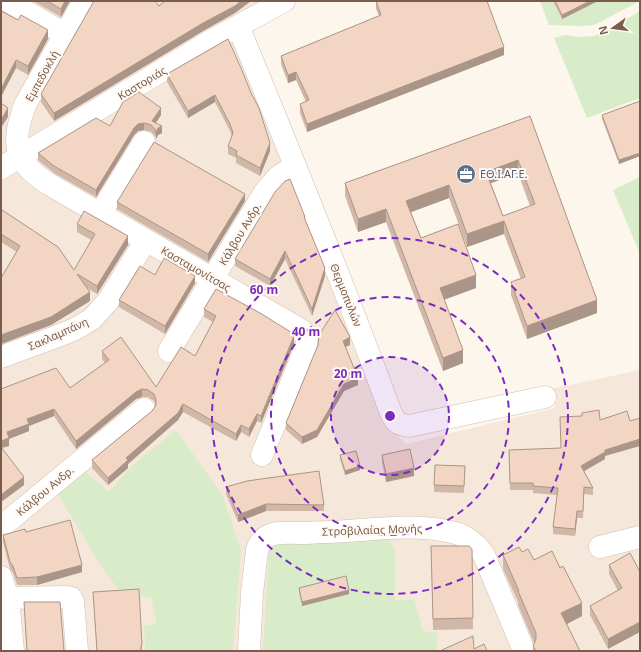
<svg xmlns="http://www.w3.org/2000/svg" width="641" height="652" viewBox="0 0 641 652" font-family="'Noto Sans',sans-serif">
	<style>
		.residential { fill: #f5e8da }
		.green { fill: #d8ecc9 }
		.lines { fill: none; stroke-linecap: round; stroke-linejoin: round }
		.minor-casing { stroke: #d1beb0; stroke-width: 23 }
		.minor { stroke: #fff; stroke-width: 22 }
		.wall { fill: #d1b7a8; fill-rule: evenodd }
		.shaded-wall { fill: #aa9588 }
		.building { fill: #f3d5c3; stroke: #aa9588; fill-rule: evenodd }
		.ring { fill: none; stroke: #7b2cbf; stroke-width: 2; stroke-dasharray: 7 5 }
		.labels { text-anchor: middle; stroke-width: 4; stroke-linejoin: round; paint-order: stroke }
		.street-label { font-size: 11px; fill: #7a5c4d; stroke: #fffaf3 }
		.service-label { font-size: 11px; fill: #4e5e75; stroke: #fffaf3; text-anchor: start }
		.centre { fill: #7b2cbf; stroke: #fffaf3; stroke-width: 2 }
		.ring-label { font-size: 12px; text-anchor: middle; font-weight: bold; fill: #7b2cbf; stroke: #fffaf3; stroke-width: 4; stroke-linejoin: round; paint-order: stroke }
	</style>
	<rect width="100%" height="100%" fill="#fdf6ec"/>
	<!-- residential -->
	<path class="residential" d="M1 1H269L228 27 393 432 406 444 555 408 551 389 640 370V651H1Z"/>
	<!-- green -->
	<path class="green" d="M540 1H553L562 19 598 1H640L594 25 581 26 549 25Z
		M640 11V98L587 118 554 38 565 35 577 37 594 36 608 30Z
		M640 177V254L613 190Z
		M176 430 223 496 241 551 233 651H145L144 625 157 624 151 597H141L140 593 135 591 118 589 101 566 56 491 82 469 109 492 134 464Z
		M388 536 395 551V601L414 599 423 631 438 633 436 651H263L269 552 273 544Z"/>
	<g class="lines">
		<!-- minor casing -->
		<g class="minor-casing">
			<path id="minor" d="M8 1 65 34
				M84 1 25 105C12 142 12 160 47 183L301 330 307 337 306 347 262 455
				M238 26C291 154 343 283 391 413 397 424 397 424 409 426L545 397
				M1 168 209 42 284 1
				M100 214 144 142
				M169 351 265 192 279 176 295 166
				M1 357 58 336 75 329 92 319 108 301 146 240
				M1 527 144 409
				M600 547 640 537
				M1 577 8 598 13 651
				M8 598 67 597 71 598 73 602 77 651
				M249 651 252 593 257 550C259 544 262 539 268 536 278 531 290 533 301 533 310 533 319 532 328 532 368 531 407 523 447 531 464 534 474 541 484 555L524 651"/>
		</g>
		<!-- minor -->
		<use href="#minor" class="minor"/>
	</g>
	<!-- wall -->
	<path class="wall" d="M33 1H70L61 17Z
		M165 1H251L235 13 203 31 54 121 41 102V94Z
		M376 1 504 55 307 132 300 113V104L306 102 296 80 288 83 281 64V56L379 16 376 9Z
		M553 1H598L562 19Z
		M1 11 48 39 28 75 16 68Z
		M228 39 270 151 260 176 236 163V158L228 154V146L232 137 230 131 215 102 188 118 167 82V74Z
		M640 101V156L619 164 602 119V115Z
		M161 115 156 123 162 133 158 135 156 139 155 136 151 132 144 130 138 131 134 135 96 197 54 173 38 160V153Z
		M530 116 597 313 527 339 511 295V282L521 279 504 234 467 247 449 198 411 212 421 238 476 288 444 300 463 363 443 371 386 222 358 232 345 196V183ZM518 173 530 206 503 216 491 183Z
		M245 201 208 262 117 209V202Z
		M1 211 74 270 91 240 77 232V224L128 245 97 294 87 288 90 301 51 325 1 344V278L17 252 1 242Z
		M305 220 325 276 312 316 285 259 270 286 235 266V259Z
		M155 275 195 283 165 334 119 307V300Z
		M204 309 294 341V344L261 423 257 421 249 437 241 432 236 441 183 412 178 420 128 464V468L108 485 92 468V460L152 411 156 406 154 401 148 397H142L136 399 76 449 54 416 29 426V431L9 439V446L2 448 24 485 1 502V389L70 388 105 363 102 359V351L156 387 195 356 213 322 204 317Z
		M318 345H350L345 347 358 385 344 391 317 437 302 444 286 430V423Z
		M582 413 605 456V459L584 471 593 488V495L584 494 583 518H577L575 536 553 534V527L557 495 533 493V490H510L509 450 561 448 582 416Z
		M340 455 360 470 345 475 340 459Z
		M382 455 414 476 386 482 382 463Z
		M465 466 464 493 434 492V485Z
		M226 487 324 505V511H266L238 522 226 494Z
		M26 532 82 572 37 585H17L13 573 10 569 3 542V535Z
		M431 546 472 549 473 629 433 630Z
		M522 552 534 560 582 616 567 624 580 651H533V646L534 643 518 605V602L503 569V555Z
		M609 565 640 572 608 649 590 615V606L618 591 609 574Z
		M299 588 349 594 302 606 299 592Z
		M93 592 142 645V651H97Z
		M24 602 64 651H27Z"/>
	<!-- shaded-wall -->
	<path class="shaded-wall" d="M65 1H70L61 17V9Z
		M241 1H251L235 13 203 31 54 121V113L203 23Z
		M590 1H598L562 19V15Z
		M48 30V39L28 75V66Z
		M504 47V55L307 132V124Z
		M16 60V68L1 97V89Z
		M296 72V80L288 83V75Z
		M215 95V102L188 118V111Z
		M8 108V117L1 128V120Z
		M161 108V115L153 127 152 121Z
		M144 123V130L138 131 134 135 96 197V190L134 128 138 124Z
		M162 126V133L158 135 156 139V133L158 128Z
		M270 143V151L260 176V168Z
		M640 153V156L619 164V160Z
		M518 160V173L486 185V172Z
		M449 185V198L406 214V201Z
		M245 194V201L208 262V254Z
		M386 209V222L358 232V219Z
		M504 221V234L467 247V234Z
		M128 236V245L97 294V286Z
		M285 251V259L270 286V279Z
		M325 268V276L312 316V309Z
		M476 275V288L440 301V288Z
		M195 276V283L165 334V326Z
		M90 292V301L51 325 1 344V335Z
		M597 300V313L527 339V326Z
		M294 334V344L261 423V416Z
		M350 337V345L343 348V341Z
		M463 350V363L443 371V358Z
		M358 378V385L344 391 317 437 302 444V437L344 384Z
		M142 389V397L136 399 76 449V441L136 392Z
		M183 404V412L178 420 128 464V468L108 485V478L126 458Z
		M54 409V416L29 426V431L9 439V446L1 448V441L7 432 27 419Z
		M257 414V421L249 437V429Z
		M241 425V432L236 441V434Z
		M640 439V446L605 456V459L581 473V466L605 450Z
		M360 466V470L345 475V471Z
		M414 468V476L386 482V474Z
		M24 477V485L1 502V495Z
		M266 504V511L238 522V515Z
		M577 511V518L575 536V529Z
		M82 565V572L37 585V577Z
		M349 590V594L302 606V602Z
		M582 603V616L561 627V613Z
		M640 622V632L608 649V639Z"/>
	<!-- building -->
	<path class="building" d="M47 1H65L61 9Z
		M94 1H155L159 6 165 1H241L235 6 203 23 54 113 41 94Z
		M376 1H487L504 47 307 124 300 104 309 100 296 72 288 75 281 56 381 15Z
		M555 1H590L562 15Z
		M1 11 18 20 21 15 48 30 28 66 16 60 1 89Z
		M228 39 241 68 251 93 259 108 270 143 260 168 236 155 237 151 228 146 233 133 230 124 215 95 188 111 167 74Z
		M139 92 161 108 152 121 162 126 158 128 156 133 155 129 151 125 144 123 138 124 134 128 96 190 54 166 38 153 96 118 110 126 123 102Z
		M640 101V153L619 160 602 115Z
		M1 103 8 108 1 120Z
		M530 116 597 300 527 326 511 282 525 277 504 221 467 234 449 185 406 201 421 238 458 224 476 275 440 288 463 350 443 358 386 209 358 219 345 183ZM518 160 535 204 503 216 486 172Z
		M154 142 245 194 208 254 117 202Z
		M290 179 305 217H304L325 268 312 309 285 251 270 279 235 259 275 192 285 181Z
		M2 210 58 247 74 270 95 234 77 224 84 211 128 236 97 286 77 274 90 292 51 317 1 335V278L20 246 1 234V211Z
		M164 258 195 276 165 326 119 300 140 266 155 275Z
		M216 289 260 313 294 334V336L261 416 257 414 249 429 241 425 236 434 183 404 178 413 126 458 128 460 108 478 92 460 152 411 156 405V400L154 394 148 390 142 389 136 392 76 441 54 409 27 419 29 424 7 432 9 438 1 441V389L56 368 70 388 109 360 102 351 121 337 156 387 181 347 195 356 216 316 204 309Z
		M335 310 350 337 343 341 358 378 344 384 317 430 302 437 286 423 318 345 319 335Z
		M599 410 600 420 627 411 630 421 640 418V439L605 450V452L581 466 593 488 584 487 583 511H577L575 529 553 527 558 488 533 486V483H510L509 450 561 448 560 417 582 416V413Z
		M1 447 24 477 1 495Z
		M410 449 414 468 386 474 382 455Z
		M356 451 360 466 345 471 340 455Z
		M435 465 465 466 464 486 434 485Z
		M319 471 324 505 266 504 238 515 226 487 247 481Z
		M70 520 82 565 37 577 17 578 13 566 10 562 3 535 25 529 26 532Z
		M431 546H469L472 549 473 618 433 619Z
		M519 547 522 552 528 549 534 560 552 551 560 568 563 566 582 603 561 613 580 651H536L533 646 536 639V633L518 591H519L503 555Z
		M630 553 640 572V622L608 639 590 606 622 588 609 565Z
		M346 576 349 590 302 602 299 588Z
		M139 589 142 645 141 646V651H97L93 592Z
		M24 602H60L64 651H27Z
		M473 636 474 649 484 644 487 651H443L442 650Z"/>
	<!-- distance rings -->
	<circle cx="390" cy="416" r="59" fill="#7b2cbf" fill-opacity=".12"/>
	<g class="ring">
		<circle cx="390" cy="416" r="59"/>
		<circle cx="390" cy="416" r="119"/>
		<circle cx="390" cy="416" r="178"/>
	</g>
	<!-- icons -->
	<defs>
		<g id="office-disc" transform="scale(1)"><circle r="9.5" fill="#5c6f8a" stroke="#fffaf3"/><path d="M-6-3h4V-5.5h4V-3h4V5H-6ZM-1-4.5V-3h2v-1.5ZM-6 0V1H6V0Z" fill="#fff"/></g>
	</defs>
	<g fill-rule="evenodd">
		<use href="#office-disc" x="466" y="174"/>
	</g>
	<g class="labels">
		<!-- street labels -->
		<g class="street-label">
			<text transform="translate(42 76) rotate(-61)" y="4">Εμπεδοκλή</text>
			<text transform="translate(142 83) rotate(-31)" y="4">Καστοριάς</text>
			<text transform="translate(240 234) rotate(-59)" y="4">Κάλβου Ανδρ.</text>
			<text transform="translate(196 269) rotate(30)" y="4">Κασταμονίτσας</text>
			<text transform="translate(346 295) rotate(68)" y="4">Θερμοπυλών</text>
			<text transform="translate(58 334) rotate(-24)" y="4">Σακλαμπάνη</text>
			<text transform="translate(45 491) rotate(-40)" y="4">Κάλβου Ανδρ.</text>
			<text transform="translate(372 530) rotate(-2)" y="4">Στροβιλαίας Μονής</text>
		</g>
		<!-- service labels -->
		<g class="service-label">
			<text x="480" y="178">ΕΘ.Ι.ΑΓ.Ε.</text>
		</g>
	</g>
	<circle cx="390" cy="416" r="6" class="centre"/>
	<g class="ring-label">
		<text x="264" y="294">60 m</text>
		<text x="306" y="336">40 m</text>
		<text x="348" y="378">20 m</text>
	</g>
	<!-- border -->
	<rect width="641" height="652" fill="none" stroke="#7a5c4d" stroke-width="4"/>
	<!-- north arrow -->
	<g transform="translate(613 28) rotate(256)" stroke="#fffaf3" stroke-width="3" paint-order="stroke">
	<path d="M0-3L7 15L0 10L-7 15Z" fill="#7a5c4d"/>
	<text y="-6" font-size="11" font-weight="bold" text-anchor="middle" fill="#7a5c4d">N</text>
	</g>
</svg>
